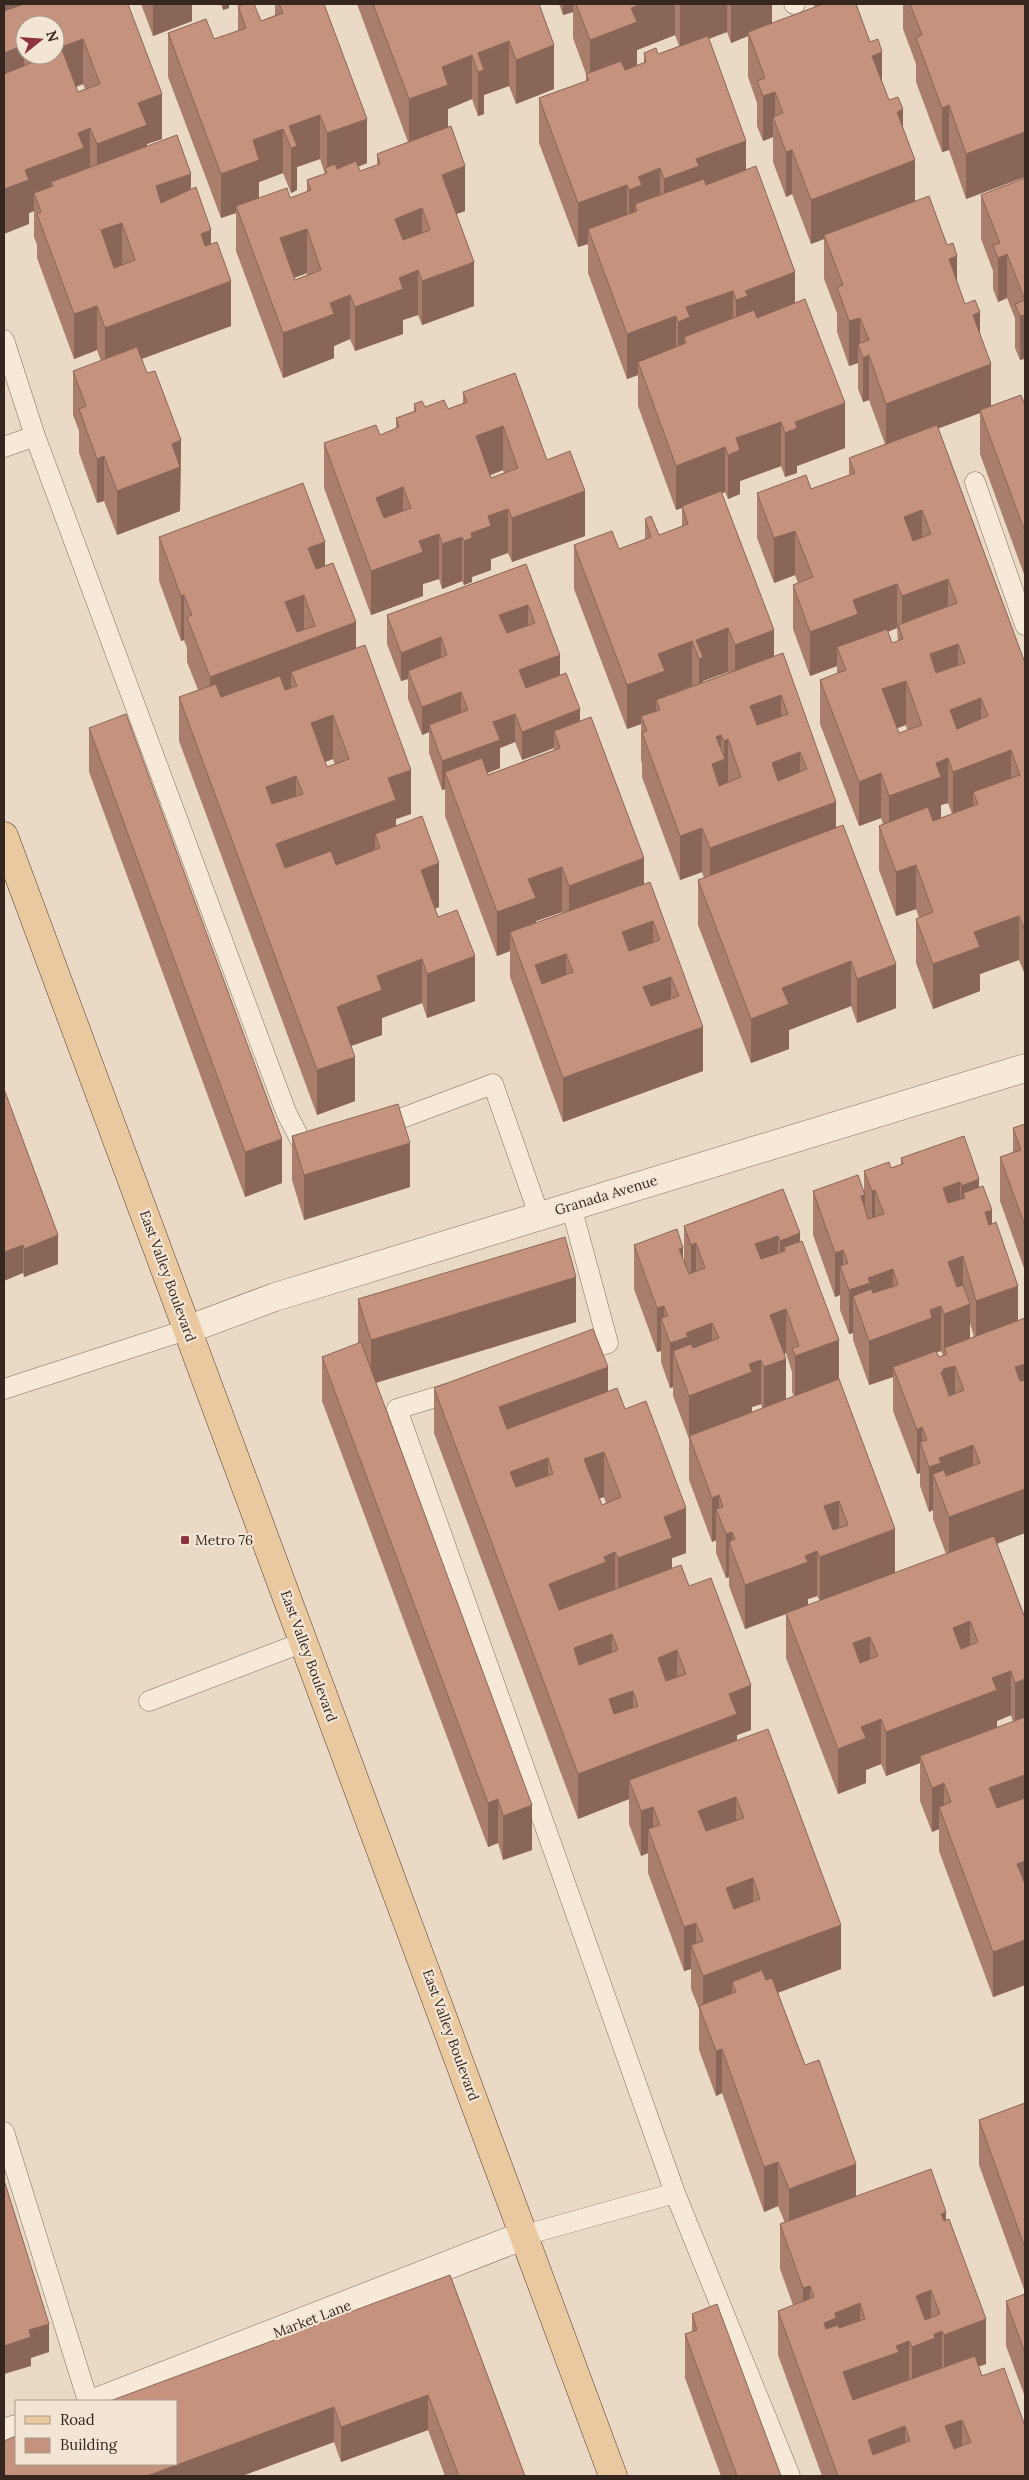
<svg xmlns="http://www.w3.org/2000/svg" width="1029" height="2480" viewBox="0 0 1029 2480" font-family="Lora,serif">
	<style>
		.lines { fill: none; stroke-linecap: round; stroke-linejoin: round }
		.service-casing { stroke: #836c5c; stroke-width: 21 }
		.minor-casing { stroke: #836c5c; stroke-width: 29 }
		.primary-casing { stroke: #513b30; stroke-width: 29 }
		.service { stroke: #f6e9d7; stroke-width: 20 }
		.minor { stroke: #f6e9d7; stroke-width: 28 }
		.primary { stroke: #eac9a0; stroke-width: 28 }
		.wall { fill: #a97e6c; fill-rule: evenodd }
		.shaded-wall { fill: #8a6658 }
		.building { fill: #c5927e; stroke: #8a6658; fill-rule: evenodd }
		.poi-dot { fill: #8d323e; stroke: #f2e5d3; stroke-width: 2 }
		.labels { text-anchor: middle; stroke-width: 4.5; stroke-linejoin: round; paint-order: stroke }
		.street-label { font-size: 14px; fill: #35271f; stroke: #f2e5d3 }
		.poi-label { font-size: 14px; fill: #35271f; stroke: #f2e5d3; text-anchor: start }
	</style>
	<rect width="100%" height="100%" fill="#eadac5"/>
	<g class="lines">
		<!-- service casing -->
		<g class="service-casing">
			<path id="service" d="M794 4H795
				M4 340 35 436 286 1112 307 1153 311 1151
				M4 447 35 436
				M975 482 1025 625
				M378 1127 493 1084 539 1215
				M571 1206 608 1343 575 1354
				M4 1389 189 1329
				M459 1390 397 1409 675 2193 525 2235
				M149 1701 304 1642
				M4 2132 88 2401
				M675 2193 790 2476"/>
		</g>
		<!-- minor casing -->
		<g class="minor-casing">
			<path id="minor" d="M189 1329 275 1297 1025 1068
				M99 2401 525 2235
				M4 2433 16 2429"/>
		</g>
		<!-- primary casing -->
		<g class="primary-casing">
			<path id="primary" d="M4 836 613 2476"/>
		</g>
		<!-- service -->
		<use href="#service" class="service"/>
		<!-- minor -->
		<use href="#minor" class="minor"/>
		<!-- primary -->
		<use href="#primary" class="primary"/>
	</g>
	<!-- wall -->
	<path class="wall" d="M4 4H128L162 139 147 144V147L191 190 211 244 231 326 142 359 147 373 181 440 180 511 117 535 104 501 97 503 79 453V431L73 415V371L101 361 97 350 74 359 37 258V245L34 237V211L29 213V224ZM25 25 55 55H25ZM83 84 85 89 78 92 76 87Z
		M141 4H192V21L153 36Z
		M221 4H229V8L223 10Z
		M275 4H324L367 163 358 167 360 171 377 165V154L408 142 357 4H539L554 89 516 104 509 86 484 95V114L478 116 472 99 448 109V127L465 211 456 214 474 306 422 325 418 315 403 320V334L355 351 350 339 334 346V358L283 378 236 251V213L221 218 168 77V33L214 39 238 31V6L261 21 275 15ZM320 159 325 174 307 180V192L290 198H259V182L283 173 291 193 297 190V167ZM307 273V275L295 280 294 278Z
		M559 4H772V23L815 7 813 4H856L882 84 889 100 903 127 915 201 957 283 965 304 980 333 991 406 1025 405V577L980 454V413L938 428 1025 663V975L1019 960 980 974V991L933 1009 916 963V919L919 918 916 909 896 916 879 870V826L883 824 881 818 859 826 820 724V680L837 673V666L810 676 793 629V585L798 583 795 575 774 583 757 538V493L811 489 849 475V458L885 444 869 400 863 402 858 389V363L849 366 837 332V313L824 279V239L811 244 792 194 786 197 773 162V137L763 141 757 126V103L748 77V36L731 43 727 32 709 39 746 170 795 303 845 448 797 466V473L785 477 781 466 740 481V494L728 499 725 492 722 493 774 657 836 828 896 1008 857 1023 851 1006 789 1030V1049L751 1063 698 925V880L704 878 702 872 680 880 642 777V764L641 760V724L627 729 574 589V545L619 549 645 539V519L659 535 682 526V508L676 510 638 406V375L627 379 588 273V244L578 247 539 143V98L586 81V74L573 38V12L563 15ZM675 35 679 46 658 54 644 53V63L637 65V50ZM897 628 898 641 892 643 888 632ZM728 672V673L703 682V681ZM692 686H693L665 696ZM906 725 907 730 899 733 897 728ZM948 803 952 814 941 818V805Z
		M903 4H1025V177L966 199 949 150 942 152 916 82V64L903 29Z
		M1025 178V359L1020 360 1015 348V318L1007 298 998 302 993 289V271L981 239V195Z
		M463 392 547 460 585 536 512 562 508 553 491 559V570L472 577V582L464 585 462 581 442 589 439 579 423 584V596L371 615 324 488V443L380 435 396 429V418L414 411V404L425 407 448 409 463 404ZM503 470 504 473 491 478 490 475Z
		M159 537 325 566 356 648 411 814 396 819V826L439 907 435 909 438 917 475 1001 427 1018 422 1003 382 1018V1035L351 1046 355 1101 317 1115 179 741V697L198 690 187 662V648L184 640 181 641 159 581ZM333 759 335 765 327 767 325 762Z
		M526 564 560 676 580 721 644 884 703 1071 563 1122 510 977V951L497 956 445 816V789L442 790 429 753V732L422 735 408 699V679L401 681 387 644V615ZM515 742 522 760 554 748V750L488 775V773L500 768V748ZM562 912 563 914 536 923V921Z
		M89 728 282 1183 245 1197 89 772Z
		M4 1089 58 1264 24 1277 23 1273Z
		M1025 1124V1271L1000 1201V1157L1013 1152V1128Z
		M292 1136 410 1187 304 1220 292 1180Z
		M901 1158 979 1187 992 1224 1018 1320 1025 1533 997 1544 1025 1618V1985L993 1997 939 1851V1829L932 1832 920 1801V1763L886 1776 881 1764 866 1770V1783L838 1794 786 1658V1614L745 1629 729 1586V1577L726 1578 716 1553V1540L712 1542 689 1480V1439L673 1396V1387L670 1388 661 1362V1351L657 1352 634 1289V1245L683 1261 684 1263V1226L783 1189 800 1241 895 1573 946 1554 933 1519V1510L929 1512 920 1486V1473L917 1474 893 1411V1377L869 1385 853 1340V1333L849 1334 840 1310V1295L835 1297 813 1235V1191L864 1193V1171L891 1168 901 1164ZM970 1323 974 1337 970 1339ZM941 1351 943 1355 939 1357 937 1352ZM786 1353 792 1372V1392L794 1396 786 1399 784 1354ZM761 1404 762 1408 752 1412V1407ZM817 1596 820 1601 808 1605V1599ZM1011 1715 1013 1722 997 1728V1721Z
		M358 1299 576 1322 376 1383 532 1850 503 1860 498 1843 488 1847 322 1401V1357L358 1344Z
		M434 1388 608 1392 625 1409 686 1553 672 1558V1568L689 1586 751 1730 737 1735V1740L841 1969 778 1993 805 2065 856 2196 946 2220 986 2364 978 2366 982 2376 1025 2476H822L778 2355V2311L793 2305 780 2269V2224L785 2223 778 2206 764 2212 722 2093 716 2096 699 2050V2009L691 1989V1969L684 1971 648 1873V1853L641 1856 629 1824V1799L578 1819 434 1433ZM604 1497 606 1503 602 1505 599 1498Z
		M1025 2103V2292L979 2165V2120Z
		M450 2275 525 2476H445L428 2430 341 2462 334 2442 242 2476H4Z
		M1025 2294V2397L1006 2346V2301Z
		M692 2314 781 2476H721L685 2378V2334L692 2332Z"/>
	<!-- shaded-wall -->
	<path class="shaded-wall" d="M4 4H26L4 28Z
		M153 4H192V21L153 36Z
		M223 4H229V8L223 10Z
		M563 4H573V12L563 15Z
		M642 4H675V35L637 50V66L590 84V40L631 8Z
		M684 4H727V32L680 49V5Z
		M731 4H772V27L748 32V36L731 43Z
		M83 39V84L61 92V47Z
		M509 41V86L484 95V114L478 116V53Z
		M24 45V90L4 97V53Z
		M554 45V89L516 104V60Z
		M882 52V97L872 56Z
		M472 55V99L448 109V129L409 143V99L442 67Z
		M775 92V123L773 117V137L763 141V96Z
		M162 94V139L147 144V170L97 188V144L138 103Z
		M949 105V150L942 152V108Z
		M903 109V154L897 112Z
		M320 115V159L297 167V190L291 193V148L289 126Z
		M367 119V163L327 178V133Z
		M90 128V173L53 186 51 182V205L34 193V211L29 213V224L4 234V189L25 170 78 133Z
		M283 129V173L259 182V204L236 206V213L221 218V174L253 140Z
		M1025 132V177L966 199V154Z
		M746 141V185L664 223V179L696 159Z
		M792 150V194L786 197V152Z
		M915 160V204L824 235V239L811 244V200Z
		M465 166V211L442 219V175Z
		M660 168V212L637 211 635 204V232L629 234V190L638 177Z
		M191 174V218L156 230V186Z
		M627 185V229H588V244L578 247V203Z
		M422 208V252L395 263V219Z
		M122 223V267L101 274V230Z
		M307 229V273L280 283V238Z
		M211 230V275L201 234Z
		M1007 254V298L998 302V258Z
		M957 256V300L949 259Z
		M474 262V306L422 325V281Z
		M418 270V315L403 320V334L355 351V307L399 278Z
		M795 272V317L736 345V300L745 291Z
		M231 281V326L105 372V328Z
		M733 291V335L686 343 684 337V364L678 367V322L686 307Z
		M350 295V339L334 346V358L283 378V333L330 303Z
		M97 306V350L74 359V314Z
		M980 312V357L973 315Z
		M1025 314V358L1020 360V316Z
		M676 316V361L638 362V375L627 379V334Z
		M860 318V350L858 344V363L849 366V321Z
		M869 355V400L863 402V358Z
		M991 364V409L980 410V413L886 448V404Z
		M845 403V448L797 466V473L785 477V433L795 422Z
		M781 422V466L740 481V494L728 499V455L736 438Z
		M503 426V470L476 481V436Z
		M181 440 180 511 117 535V491L172 444Z
		M725 447V492L682 508V506V508L676 510V466Z
		M104 456V501L97 503V459Z
		M403 487V531L376 542V498Z
		M585 491V536L512 562V518Z
		M508 509V553L491 559V570L472 577V582L464 585V541L488 516Z
		M922 510V555L904 562V517Z
		M795 531V575L774 583V538Z
		M439 534V579L423 584V596L371 615V571L419 541Z
		M462 537V581L442 589V544Z
		M325 542V586L308 593V548Z
		M948 579V624L902 638V596Z
		M897 584V628L858 642 837 647V666L810 676V632L853 600Z
		M184 595V640L181 641V596Z
		M304 595V639L285 646V602Z
		M528 605V633L499 644V615Z
		M356 622V666L297 686 291 672V690L210 721V677Z
		M728 628V672L703 681V702L699 704V659L696 640Z
		M774 630V674L735 690V645Z
		M441 637V666L408 671V679L401 681V653Z
		M692 641V686L665 696 660 710 656 700V719L641 716V724L627 729V685L658 654Z
		M958 644V689L930 699V654Z
		M560 655V683L519 698V670Z
		M906 681V725L882 734V689Z
		M461 692V721L429 725V732L422 735V707Z
		M781 695V740L750 750V706Z
		M981 698V743L950 755V710Z
		M580 709V738L554 731V748L522 760V732Z
		M515 714V742L500 748V768L450 786 445 772V789L442 790V761L493 722Z
		M333 715V759L311 767V723Z
		M721 735V761L724 760V741L728 739V783L725 803 712 764 716 737Z
		M1011 750V795L978 804 973 792V809L953 816V772Z
		M800 752V797L772 808V763Z
		M948 758V803L941 805V822L889 840V796L936 763Z
		M411 770V814L396 819V844L380 848 375 834V852L276 889V844L388 778Z
		M881 773V818L859 826V782Z
		M296 776V821L266 831V787Z
		M836 802V847L710 892V848Z
		M702 828V872L680 880V836Z
		M644 858V902L569 931V886Z
		M439 863V907L421 914V870Z
		M916 865V909L896 916V872Z
		M562 867V912L536 921V942L510 932V951L497 956V912L528 879Z
		M1019 916V960L980 974V991L933 1009V964L974 932Z
		M653 921V965L622 976V932Z
		M566 954V998L538 1008 535 965Z
		M475 956V1001L427 1018V974Z
		M422 959V1003L382 1018V1035L337 1051V1007L377 976Z
		M851 961V1006L789 1030V1049L751 1063V1019L782 988Z
		M896 964V1008L857 1023V979Z
		M671 977V1021L643 1032V987Z
		M703 1027V1071L563 1122V1078Z
		M355 1057V1101L317 1115V1070Z
		M282 1139V1183L245 1197V1152Z
		M410 1143V1187L304 1220V1175Z
		M979 1179V1223L965 1198 963 1193V1229L961 1230V1186Z
		M960 1182V1226L943 1232V1188Z
		M875 1190V1235L872 1236V1191Z
		M865 1195V1239L861 1196Z
		M992 1210V1255L985 1212Z
		M800 1233V1277L785 1251 784 1247V1283L780 1285V1241Z
		M58 1235V1264L24 1277V1249Z
		M778 1236V1280L755 1289V1244Z
		M696 1243V1288L691 1289V1245Z
		M23 1245V1273L4 1281V1252Z
		M683 1248V1292L679 1249Z
		M843 1250V1275L840 1266V1295L835 1297V1253Z
		M963 1256V1301L948 1306V1262Z
		M893 1269V1314L853 1296V1333L849 1334V1290L868 1278Z
		M576 1277V1322L371 1384V1340Z
		M1018 1286V1330L976 1345V1301Z
		M970 1304V1349L947 1354 944 1348V1358V1314Z
		M664 1306V1326L661 1318V1351L657 1352V1308Z
		M941 1306V1351L893 1367V1377L869 1385V1341L930 1310Z
		M786 1309V1353L770 1359V1315Z
		M712 1323V1367L673 1351V1387L670 1388V1343L686 1333Z
		M839 1340V1384L795 1400V1356Z
		M786 1359V1404L764 1412V1367Z
		M761 1360V1404L752 1407V1417L689 1437V1396L749 1364Z
		M1025 1364V1408L1015 1367Z
		M955 1366V1410L941 1372 943 1369Z
		M608 1367V1411L499 1452V1407Z
		M922 1427V1448L920 1442V1473L917 1474V1430Z
		M973 1445V1490L933 1474V1510L929 1512V1467L939 1458Z
		M604 1452V1497L584 1504V1459Z
		M548 1458V1503L510 1517V1472Z
		M1025 1489V1533L949 1561V1517Z
		M719 1495V1516L716 1509V1540L712 1542V1498Z
		M839 1501V1545L824 1506Z
		M686 1508V1553L672 1558V1582L618 1603V1558L664 1517Z
		M895 1529V1573L820 1602V1557Z
		M732 1532V1549L729 1542V1577L726 1578V1534Z
		M817 1551V1596L808 1599V1606L745 1629V1585L805 1556Z
		M615 1552V1597L549 1628V1584Z
		M970 1621V1665L953 1672V1628Z
		M612 1634V1678L574 1692V1648Z
		M870 1637V1681L853 1688V1643Z
		M677 1650V1695L658 1702V1658Z
		M1011 1671V1715L997 1721V1734L920 1756V1763L886 1776V1732L992 1678Z
		M1025 1679V1723L1015 1727V1683Z
		M751 1685V1730L737 1735V1758L629 1780V1799L578 1819V1774L729 1694Z
		M633 1691V1735L609 1744V1699Z
		M881 1719V1764L866 1770V1783L838 1794V1749L861 1727Z
		M1025 1775V1819L989 1832V1788Z
		M944 1783V1821L939 1807V1829L932 1832V1788Z
		M736 1797V1842L698 1855V1811Z
		M498 1799V1843L488 1847V1803Z
		M532 1805V1850L503 1860V1816Z
		M653 1807V1843L648 1829V1853L641 1856V1811Z
		M1025 1861V1906L1017 1864Z
		M753 1878V1922L726 1932V1888Z
		M696 1923V1958L691 1945V1969L684 1971V1927Z
		M841 1925V1969L736 2008V1992L732 1982V2009L703 2017V1976Z
		M1025 1940V1985L993 1997V1952Z
		M722 2049V2093L716 2096V2051Z
		M778 2162V2206L764 2212V2167Z
		M856 2164V2208L789 2234V2189Z
		M946 2212V2256L941 2214Z
		M810 2286V2330L803 2332V2288Z
		M931 2290V2335L916 2296Z
		M860 2303V2348L836 2362 824 2323 835 2313Z
		M986 2319V2364L944 2379V2335Z
		M49 2324V2352L31 2358V2366L4 2374V2346L29 2330Z
		M942 2331V2375L912 2391V2347L934 2334Z
		M909 2341V2385L843 2417V2372L896 2346Z
		M428 2395V2430L341 2462V2427Z
		M334 2407V2442L242 2476H147Z
		M962 2420V2464L945 2470V2426Z
		M905 2426V2470L868 2476V2440Z"/>
	<!-- building -->
	<path class="building" d="M24 4H128L162 94 138 103 147 125 97 144 90 128 78 133 84 148 25 170 29 180 4 189V74L31 63 28 55H55V25H25V48L24 45 4 53V11ZM83 39 100 84 78 92 61 47Z
		M246 4H254L261 21 283 13 279 4H324L367 119 327 133 320 115 289 126 297 146 291 148 283 129 253 140 259 160 221 174 168 33 206 19 214 39 246 28 238 6Z
		M373 4H539L554 45 516 60 509 41 478 53 484 70 478 72 472 55 442 67 448 85 409 99Z
		M576 4H642L631 8 637 22 590 40Z
		M823 4H856L870 42 878 39 882 52 872 56 889 100 898 97 903 109 897 112 915 160 811 200 792 150 786 152 773 117 783 113 775 92 763 96 757 81 765 78 748 32Z
		M910 4H1025V132L966 154 949 105 942 108 916 38 922 35Z
		M708 36 746 141 696 159 699 166 664 179 660 168 638 177 642 185 629 190 627 185 578 203 539 98 589 80 586 74 621 61 625 70 646 62 644 53 656 48 658 54Z
		M451 126 465 166 442 175 474 262 422 281 418 270 399 278 403 289 355 307 350 295 330 303 334 314 283 333 236 206 287 188 290 198 311 190 307 180 327 173 325 168 335 164 337 169 356 161 360 171 380 164 377 154ZM422 208 430 230 403 240 395 219ZM307 229 321 270 295 280 280 238Z
		M177 135 191 174 156 186 161 203 196 187 211 230 201 234 205 246 217 242 231 281 105 328 97 306 74 314 37 214 41 212 34 193 53 186 51 182ZM122 223 135 260 114 268 101 230Z
		M756 166 795 272 745 291 748 296 736 300 733 291 686 307 690 317 678 322 676 316 627 334 588 229 637 211 635 204 704 179 706 185Z
		M1025 178V315L1020 316 1015 304 1025 300 1007 254 998 258 993 245 1000 243 981 195Z
		M929 196 947 245 953 243 957 256 949 259 965 304 975 300 980 312 973 315 991 364 886 404 869 355 863 358 858 344 869 340 860 318 849 321 837 287 843 285 824 235Z
		M805 299 845 403 795 422 797 428 785 433 781 422 736 438 740 450 728 455 725 447 676 466 638 362 686 343 684 337 754 310 757 318Z
		M137 347 147 373 155 371 181 440 172 444 180 467 117 491 104 456 97 459 79 409 86 406 73 371Z
		M515 373 547 460 570 451 585 491 512 518 508 509 488 516 491 526 471 533 472 538 464 541 462 537 442 544 439 534 419 541 423 552 371 571 324 443 376 425 380 435 399 427 396 418 416 411 414 404 422 401 425 407 444 400 448 409 467 402 463 392ZM503 426 518 468 491 478 476 436ZM403 487 411 508 384 518 376 498Z
		M1021 395 1025 405V532L980 410Z
		M937 425 1025 663V931L1019 916 974 932 980 947 933 964 916 919 933 912 916 865 896 872 879 826 928 807 933 821 978 804 973 792 1020 775 1011 750 953 772 948 758 936 763 941 777 889 796 881 773 859 782 820 680 846 670 837 647 887 629 892 643 903 639 898 625 957 603 948 579 902 596 897 584 853 600 858 614 810 632 793 585 813 577 795 531 774 538 757 493 806 475 811 489 855 473 849 458ZM922 510 931 534 913 541 904 517ZM958 644 965 663 936 673 930 654ZM906 681 922 725 899 733 882 689ZM981 698 988 716 957 729 950 710Z
		M303 483 325 542 308 548 316 569 333 563 356 622 210 677 187 617 192 615 184 595 181 596 159 537ZM304 595 315 626 297 632 285 602Z
		M721 491 774 630 735 645 728 628 696 640 703 657 699 659 692 641 658 654 665 671 627 685 574 545 612 531 619 549 651 537 645 519 651 516 659 535 688 524 682 506Z
		M526 564 560 655 519 670 526 688 566 673 580 709 522 732 515 714 493 722 500 740 442 761 429 725 468 710 461 692 422 707 408 671 447 655 441 637 401 653 387 615ZM528 605 535 623 507 633 499 615Z
		M365 645 411 770 388 778 396 800 276 844 285 868 331 851 336 865 380 848 375 834 422 816 439 863 421 870 438 917 457 910 475 956 427 974 422 959 377 976 382 990 337 1007 355 1057 317 1070 179 697 216 684 221 697 280 676 285 690 297 686 291 672ZM333 715 349 759 327 767 311 723ZM296 776 303 794 272 804 266 787Z
		M783 653 836 802 710 848 702 828 680 836 642 733 647 731 641 716 660 710 656 700ZM781 695 788 714 757 725 750 706ZM721 735 724 741 728 739 741 777 719 786 712 764 725 759 716 737ZM800 752 807 769 778 781 772 763Z
		M126 714 282 1139 245 1152 89 728Z
		M591 717 644 858 569 886 562 867 528 879 536 898 497 912 445 772 482 758 488 775 560 748 554 731Z
		M843 825 896 964 857 979 851 961 782 988 789 1004 751 1019 698 880Z
		M650 882 703 1027 563 1078 510 932ZM653 921 660 940 629 951 622 932ZM566 954 573 972 542 984 535 965ZM671 977 679 996 651 1006 643 987Z
		M4 1089 58 1235 24 1249 23 1245 4 1252Z
		M398 1104 410 1143 304 1175 292 1136Z
		M1025 1124V1226L1000 1157 1021 1150 1013 1128Z
		M964 1136 979 1179 961 1186 960 1182 943 1188 948 1203 965 1198 963 1193 983 1186 992 1210 985 1212 989 1225 996 1222 1018 1286 976 1301 963 1256 948 1262 957 1287 963 1285 970 1304 944 1314 941 1306 930 1310 932 1318 869 1341 853 1296 871 1289 873 1293 898 1285 893 1269 868 1278 870 1283 849 1290 840 1266 848 1263 843 1250 835 1253 813 1191 858 1175 865 1195 861 1196 868 1219 884 1214 875 1190 872 1191 864 1171 889 1162 891 1168 903 1164 901 1158Z
		M783 1189 800 1233 780 1241 778 1236 755 1244 761 1259 785 1251 784 1247 802 1241 839 1340 795 1356 792 1348 799 1346 786 1309 770 1315 786 1359 764 1367 761 1360 749 1364 752 1372 689 1396 673 1351 691 1344 693 1348 719 1338 712 1323 686 1333 688 1337 670 1343 661 1318 668 1316 664 1306 657 1308 634 1245 677 1229 683 1248 679 1249 689 1274 705 1268 696 1243 691 1245 684 1226Z
		M565 1237 576 1277 371 1340 358 1299Z
		M1025 1318V1364L1015 1367 1020 1381 1025 1380V1489L949 1517 933 1474 944 1470 946 1476 980 1463 973 1445 939 1458 941 1463 929 1467 920 1442 927 1440 922 1427 917 1430 893 1367 936 1351 939 1357 947 1354 944 1348ZM955 1366 964 1390 949 1396 941 1372 944 1371 943 1369Z
		M593 1329 608 1367 499 1407 507 1429 617 1388 625 1409 646 1401 686 1508 664 1517 672 1538 618 1558 615 1552 604 1557 606 1562 549 1584 559 1610 681 1565 689 1586 711 1578 751 1685 729 1694 737 1714 578 1774 434 1388ZM604 1452 621 1497 602 1505 584 1459ZM548 1458 553 1474 516 1487 510 1472ZM612 1634 618 1650 579 1665 574 1648ZM677 1650 686 1674 666 1681 658 1658ZM633 1691 638 1706 614 1714 609 1699Z
		M361 1342 532 1805 503 1816 498 1799 488 1803 322 1357Z
		M839 1379 895 1529 820 1557 817 1551 805 1556 808 1562 745 1585 729 1542 735 1539 732 1532 726 1534 716 1509 723 1507 719 1495 712 1498 689 1436ZM839 1501 848 1525 833 1530 824 1506Z
		M994 1536 1025 1618V1679L1015 1683 1011 1671 992 1678 997 1690 886 1732 881 1719 861 1727 866 1738 838 1749 786 1613ZM970 1621 978 1642 961 1649 953 1628ZM870 1637 878 1656 860 1663 853 1643Z
		M1025 1717V1775L989 1788 997 1808 1025 1798V1861L1017 1864 1025 1884V1940L993 1952 939 1807 951 1802 944 1783 932 1788 920 1756Z
		M768 1729 841 1925 703 1976 691 1945 703 1941 696 1923 684 1927 648 1829 660 1825 653 1807 641 1811 629 1780ZM736 1797 744 1818 706 1831 698 1811ZM753 1878 760 1899 734 1909 726 1888Z
		M762 1970 766 1980 772 1978 805 2065 819 2060 856 2164 789 2189 778 2162 764 2167 722 2049 716 2051 699 2006 736 1992 732 1982Z
		M1025 2103V2248L979 2120Z
		M931 2169 946 2212 941 2214 944 2221 949 2219 986 2319 944 2335 942 2331 934 2334 935 2338 912 2347 909 2341 896 2346 899 2352 843 2372 853 2400 975 2356 982 2376 1004 2368 1025 2426V2476H838L778 2311 814 2297 810 2286 803 2288 780 2224ZM931 2290 940 2314 925 2320 916 2296ZM860 2303 865 2319 839 2328 838 2325 826 2329 824 2323 836 2318 835 2313ZM962 2420 971 2442 954 2449 945 2426ZM905 2426 910 2441 873 2455 868 2440Z
		M4 2180 49 2324 29 2330 31 2337 4 2346Z
		M450 2275 525 2476H459L428 2395 341 2427 334 2407 147 2476H4V2441L16 2436V2464H176V2401H110Z
		M1025 2294V2353L1006 2301Z
		M717 2304 781 2476H737L685 2334 697 2330 692 2314Z"/>
	<!-- markers -->
	<rect class="poi-dot" x="180" y="1535" width="10" height="10" rx="2.5"/>
	<g class="labels">
		<!-- street labels -->
		<g class="street-label">
			<text transform="translate(606 1195) rotate(-17)" y="5">Granada Avenue</text>
			<text transform="translate(168 1276) rotate(70)" y="5">East Valley Boulevard</text>
			<text transform="translate(309 1656) rotate(70)" y="5">East Valley Boulevard</text>
			<text transform="translate(451 2035) rotate(70)" y="5">East Valley Boulevard</text>
			<text transform="translate(312 2319) rotate(-21)" y="5">Market Lane</text>
		</g>
		<!-- poi labels -->
		<g class="poi-label">
			<text x="195" y="1545">Metro 76</text>
		</g>
	</g>
	<!-- border -->
	<rect width="1029" height="2480" fill="none" stroke="#35271f" stroke-width="10"/>
	<!-- legend -->
	<rect x="15" y="2400" width="162" height="65" fill="#f2e5d3" stroke="#a6998b"/>
	<rect x="25" y="2416" width="25" height="8" fill="#eac9a0" stroke="#a6998b"/>
	<text x="60" y="2425" font-size="15" fill="#35271f">Road</text>
	<rect x="25" y="2438" width="25" height="15" fill="#c5927e" stroke="#a6998b"/>
	<text x="60" y="2450" font-size="15" fill="#35271f">Building</text>
	<!-- north arrow -->
	<g transform="translate(40 40) rotate(73)"><circle r="24" fill="#f2e5d3" stroke="#a6998b"/>
	<path d="M0-4L9 19L0 12L-9 19Z" fill="#8d323e"/>
	<text y="-8" font-size="14" font-weight="bold" text-anchor="middle" fill="#35271f">N</text>
	</g>
</svg>
